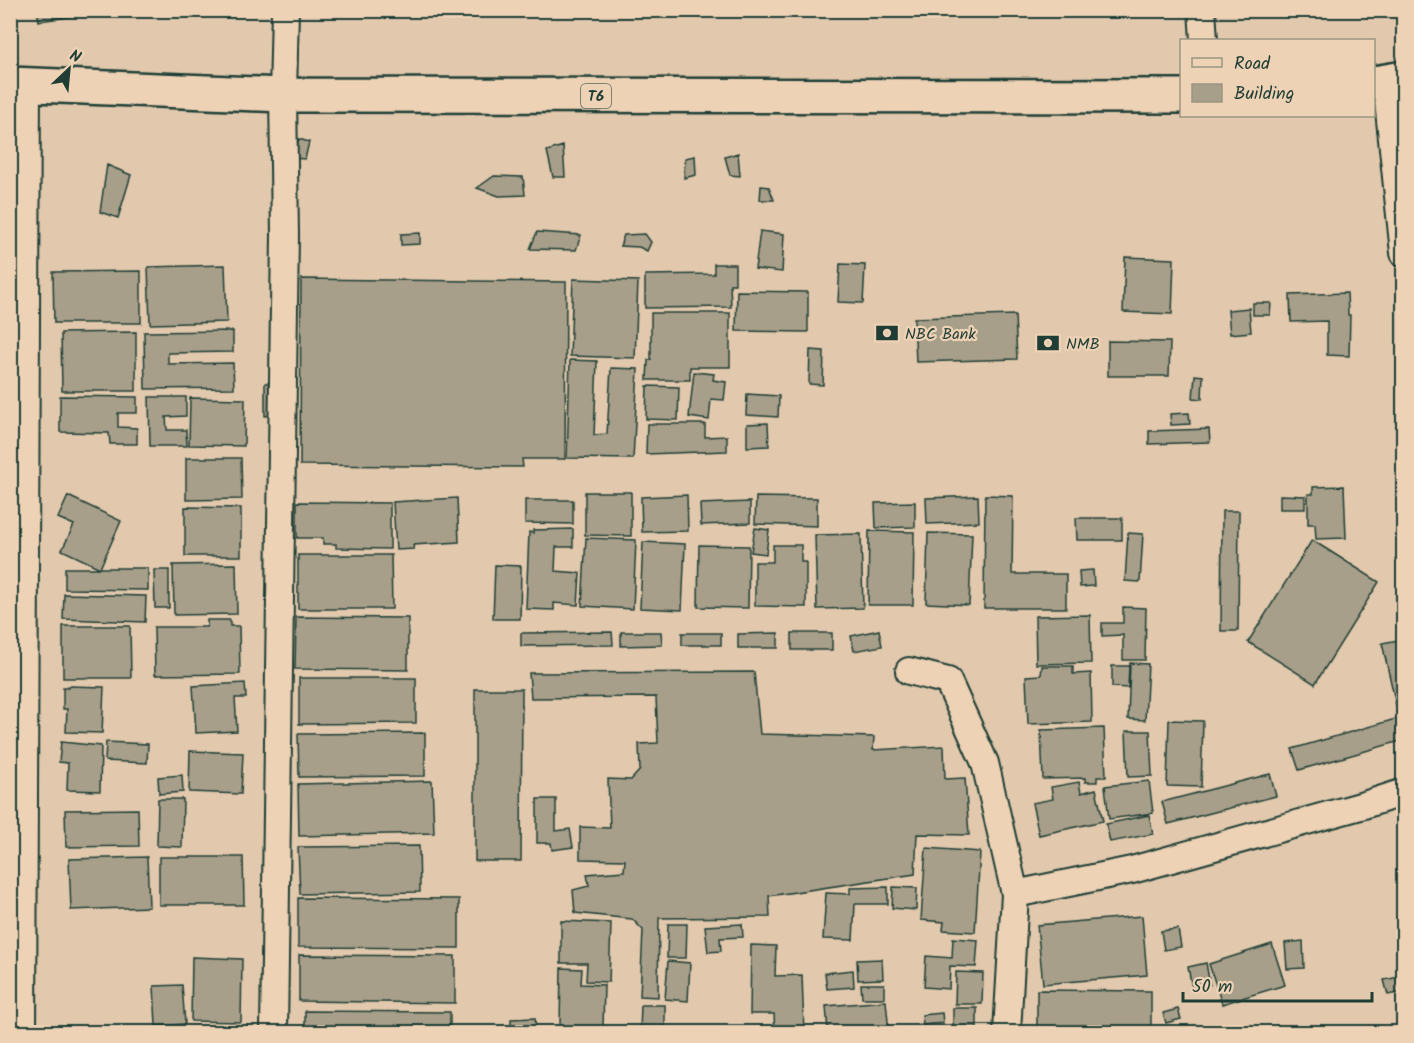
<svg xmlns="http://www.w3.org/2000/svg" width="1414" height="1043" viewBox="0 0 1414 1043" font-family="Kalam,sans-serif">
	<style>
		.building { fill: #a89f8a; stroke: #1f3d34; stroke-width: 1.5 }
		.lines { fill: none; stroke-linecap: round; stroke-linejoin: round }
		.minor-casing { stroke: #1f3d34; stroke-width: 30 }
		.trunk-casing { stroke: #1f3d34; stroke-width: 38 }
		.minor { stroke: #eed2b5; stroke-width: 26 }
		.trunk { stroke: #eed2b5; stroke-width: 33 }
		.labels { text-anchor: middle; stroke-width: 4.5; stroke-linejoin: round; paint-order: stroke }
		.shield { fill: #eed2b5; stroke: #5d6a5b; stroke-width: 1.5 }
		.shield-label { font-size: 15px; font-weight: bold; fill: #1f3d34 }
		.poi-label { font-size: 16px; fill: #1f3d34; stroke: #eed2b5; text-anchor: start }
	</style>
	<rect width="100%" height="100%" fill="#e2c9ad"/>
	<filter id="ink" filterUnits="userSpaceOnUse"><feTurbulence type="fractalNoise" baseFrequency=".0167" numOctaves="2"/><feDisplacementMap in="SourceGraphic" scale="12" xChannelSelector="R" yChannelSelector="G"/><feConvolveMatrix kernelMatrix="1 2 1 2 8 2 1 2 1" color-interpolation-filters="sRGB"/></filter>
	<g filter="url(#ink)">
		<!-- building -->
		<path class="building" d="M37 10H84V15L39 21Z
			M299 139 309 142 305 159 293 158Z
			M563 146 565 177H553L547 151Z
			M738 153 740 176 730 175 725 157Z
			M695 156 696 175 684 178 685 158Z
			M107 165 131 175 118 218 100 212Z
			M494 176 523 177 525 195 499 196 477 188Z
			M761 186 769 187 774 200H760Z
			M760 231 784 234 782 272 755 269Z
			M537 232 581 235 576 250 530 249Z
			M420 233V244L401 245V234Z
			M645 234 651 242 647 251 639 247 620 246 624 235Z
			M1125 257 1174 259 1172 314 1123 312Z
			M714 264H735V284H730L731 307 645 308V275L714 274Z
			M840 264 865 265 863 303 838 302Z
			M225 265 227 322 150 324 148 267Z
			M141 271V323H54L53 272Z
			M301 279 566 282 565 459H522L523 467 300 465Z
			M573 279 638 281 635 358 570 356Z
			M737 291 808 292V332L736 331Z
			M1347 293 1348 315H1350L1349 356 1327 355V321L1291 322 1290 295Z
			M1253 303H1271L1270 315H1253Z
			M1249 308 1251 332 1230 334 1228 310Z
			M651 313H730V367H690V380H647L648 360H651Z
			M1015 315 1017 359 916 362 914 318Z
			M233 331V352L168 353V364L233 363 234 388 145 389 144 332Z
			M136 332V391H62L61 333Z
			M1108 341 1170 342 1169 376H1108Z
			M810 350 824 351 823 385 809 384Z
			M570 360 597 361 594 435 607 434 611 368 638 369 633 459 567 458Z
			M694 372 714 374 713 380 726 382 724 400 711 399 709 420 689 417Z
			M1195 375 1203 376 1202 399 1193 398Z
			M265 383H277V415L265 416Z
			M647 386 679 387 678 420 646 419Z
			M747 394 779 396 778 417 746 415Z
			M60 396 137 397V413H118V427L137 428V444H110L109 433 60 432Z
			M149 397H186V416L166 417 167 430H186L187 446H150Z
			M190 398 245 399 244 446 189 445Z
			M1189 413 1190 424 1171 425 1170 414Z
			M768 423 769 446 747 447V424Z
			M647 424H705V437L727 436V451L646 454Z
			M1209 429 1210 442 1149 444V431Z
			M186 458H241L242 499 186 500Z
			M1344 486 1346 538 1316 539 1315 524H1308V494H1313V487Z
			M585 492H631V536L585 535Z
			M687 495 688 531 642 532 641 497Z
			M985 495 1013 496 1012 574H1066V608H984Z
			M1280 495 1305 496V509H1280Z
			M68 496 121 521 100 568 62 550 74 525 58 518Z
			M978 496 979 522 927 524 926 498Z
			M756 497 817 498V526L755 524Z
			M457 498 459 542 413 545 414 549 396 550 393 502Z
			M525 500H573V524L525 523Z
			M297 502 390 503V549L336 548V544H323V538H297Z
			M750 502V523L701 525 700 504Z
			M915 502V527L876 528 875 503Z
			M185 507 241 508V556H185Z
			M1222 511H1239L1238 631H1221Z
			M1076 518H1122V540H1077Z
			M755 528 769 530 766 554 751 552Z
			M573 529V547H556L555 571 580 573 578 605 554 603V610L526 609 529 532 533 533V530Z
			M869 531 914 532 913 605H868Z
			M928 533 972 534 969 605 926 603Z
			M1128 533 1143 534 1140 582 1125 581Z
			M861 534 863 608 817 609 815 535Z
			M586 538 636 540 633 609 582 606Z
			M1312 540 1379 582 1315 684 1248 642Z
			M643 542 685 544 682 610 640 608Z
			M699 545 749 546 748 608 698 607Z
			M773 545H801V562H806V607L755 606V562H773Z
			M298 555H391L392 609H298Z
			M236 564 237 614 174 615 173 565Z
			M495 565 521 566 520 619H493Z
			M65 568H148V590L65 589Z
			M154 570H169V608H155Z
			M1093 570 1094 586 1080 587 1079 571Z
			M64 594 146 596 145 622 63 619Z
			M1123 607 1146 608 1145 660H1123V635L1102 636V623H1123Z
			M1090 615 1091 663 1036 664 1035 616Z
			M296 617 408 618V670L295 669Z
			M207 620H230V626H239L240 674 155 675 154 627H207Z
			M63 626H130L131 678H63Z
			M879 630 882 646 854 651 851 636Z
			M612 632 613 645 521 646V633Z
			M621 632H661L662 645 621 646Z
			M682 633H721V645H682Z
			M778 633V648H738V634Z
			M792 633H832V650H792Z
			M1404 639V740L1299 770 1292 749 1399 718 1382 643Z
			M1130 663 1148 664 1145 720 1128 719Z
			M1042 666H1073V674L1091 673 1092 722 1028 724 1026 676 1041 675Z
			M1112 666H1129L1128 688 1112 687Z
			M754 672 760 734 874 737 873 750 944 746 945 779 965 778 969 835 917 834 915 874 769 896 770 917 659 918 658 997 640 996 643 930 632 919 575 913 573 890 589 886 587 874 624 871 625 860 580 859V827L610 828 608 779 631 780 640 770 639 744 658 743 656 697 531 698 529 673Z
			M299 678H416V723L299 724Z
			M245 683 246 698H235L237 731 196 733 193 686Z
			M68 686 104 687 102 733 66 732 67 709H63V688H68Z
			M475 689H522L521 861H475Z
			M1169 720 1203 721 1201 787 1167 786Z
			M1104 728 1106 777H1097V782H1085V778L1043 779 1041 730Z
			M1126 731H1150L1152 776 1128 777Z
			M425 733V776L299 777 298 734Z
			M61 742 101 746 100 791 67 790 68 763 59 762Z
			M106 742 148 744 147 763 105 761Z
			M190 751 243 753 241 794 189 792Z
			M1270 774 1276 796 1168 824 1162 802Z
			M182 775 183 792 159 794 158 777Z
			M432 781 434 833 299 836 298 784Z
			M1149 781 1153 813 1109 819 1105 786Z
			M1079 782 1081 793 1096 789 1103 821 1039 835 1032 803 1053 799 1051 787Z
			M158 799H183L182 847 157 846Z
			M537 799H556V831L570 829 573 847 552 850 551 843H537Z
			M138 809 139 846 66 847 65 810Z
			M1149 815 1153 834 1110 842 1106 824Z
			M419 846 420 892 300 894 298 847Z
			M926 848 980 852 975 932 943 930 944 922 921 920Z
			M147 857 149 907 71 910 69 859Z
			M159 857H243L244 905H159Z
			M888 887V904H855L853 940 823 939 826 893 850 894V888Z
			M893 887 917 888 916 910 892 908Z
			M298 898 459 899V948L298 947Z
			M1142 916 1147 975 1043 984 1037 925Z
			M561 921 611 923 609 982 586 981 587 963H561Z
			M668 924H687L686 958H667Z
			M742 924 743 937 720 938 721 951 708 952 705 926Z
			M1178 929 1181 947 1164 950 1161 931Z
			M953 938 978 940 976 967 950 966 949 989 924 987 926 956 952 958Z
			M1303 941 1304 968 1287 969 1285 943Z
			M1272 944 1285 985 1222 1004 1209 964Z
			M751 945 776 946 775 976 802 975 804 1032H775L774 1014H750Z
			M299 955 455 956V1003L299 1001Z
			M192 957 242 959 241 1022 191 1021Z
			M882 959 883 979 858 980 857 960Z
			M668 961 690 963 688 1001 665 999Z
			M1206 963 1210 985 1192 988 1188 967Z
			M561 968 582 969 581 984 604 985 603 1027H560Z
			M853 970 854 987 827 989 825 973Z
			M956 972 983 973 982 1004H955Z
			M1404 976V992L1388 995 1384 980Z
			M861 984H884V998H862Z
			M182 985 185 1024 156 1026 154 986Z
			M1037 990 1151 991V1032H1037Z
			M886 1001 889 1032H828L826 1006Z
			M641 1005H665V1032H640Z
			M953 1008H977V1028L953 1027Z
			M1178 1009 1181 1019 1166 1023 1163 1013Z
			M305 1011 450 1012V1032H305Z
			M942 1013 943 1023 923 1025 922 1015Z
			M535 1018 536 1032H511V1019Z
			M964 1029 965 1032H921V1030Z"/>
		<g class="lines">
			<!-- minor casing -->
			<g class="minor-casing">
				<path id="minor" d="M1202 10 1204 40
					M1386 82 1404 253
					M909 671 948 681 985 763 1015 894 1007 1032
					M1015 894 1132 870 1364 805 1404 792
					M23 1032 27 84
					M274 1032 285 235 283 95 285 10"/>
			</g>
			<!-- trunk casing -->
			<g class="trunk-casing">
				<path id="trunk" d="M1374 83 1404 78
					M10 84 283 95 1182 96"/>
			</g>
			<!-- minor -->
			<use href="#minor" class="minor"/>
			<!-- trunk -->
			<use href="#trunk" class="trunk"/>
		</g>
	</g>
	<!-- icons -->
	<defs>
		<g id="bank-bare" transform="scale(1.8)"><path d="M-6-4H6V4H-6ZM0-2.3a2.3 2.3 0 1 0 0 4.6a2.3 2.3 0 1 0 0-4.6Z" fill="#1f3d34" stroke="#eed2b5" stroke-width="2.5" paint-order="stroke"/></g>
	</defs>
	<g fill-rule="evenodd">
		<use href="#bank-bare" x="887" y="333"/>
		<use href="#bank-bare" x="1048" y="343"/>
	</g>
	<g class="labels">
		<!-- shield labels -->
		<rect class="shield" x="581" y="84" width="30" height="24" rx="4.5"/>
		<g class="shield-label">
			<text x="596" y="101">T6</text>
		</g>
		<!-- poi labels -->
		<g class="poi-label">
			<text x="905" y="339">NBC Bank</text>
			<text x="1066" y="349">NMB</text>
		</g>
	</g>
	<!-- margin -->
	<rect width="1414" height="1043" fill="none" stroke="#eed2b5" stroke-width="36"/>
	<rect x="18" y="18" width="1378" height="1007" fill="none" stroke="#1f3d34" stroke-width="2" filter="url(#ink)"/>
	<!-- legend -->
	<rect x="1180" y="39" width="195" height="78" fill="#eed2b5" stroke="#9b9681" stroke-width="1.5"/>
	<rect x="1192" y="58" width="30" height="9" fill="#eed2b5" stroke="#9b9681" stroke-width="1.5"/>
	<text x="1234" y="69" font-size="18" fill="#1f3d34">Road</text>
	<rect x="1192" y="84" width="30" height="18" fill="#a89f8a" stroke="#9b9681" stroke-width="1.5"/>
	<text x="1234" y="99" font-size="18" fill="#1f3d34">Building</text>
	<!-- north arrow -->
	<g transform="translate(69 69) rotate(26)" stroke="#eed2b5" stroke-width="4.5" paint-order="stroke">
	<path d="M0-4.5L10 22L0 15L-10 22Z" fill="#1f3d34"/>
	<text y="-9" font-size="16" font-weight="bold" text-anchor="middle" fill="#1f3d34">N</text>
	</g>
	<!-- scale -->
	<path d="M1183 992v9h189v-9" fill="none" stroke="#1f3d34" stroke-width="3"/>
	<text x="1192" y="992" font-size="18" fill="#1f3d34" stroke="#eed2b5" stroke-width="4.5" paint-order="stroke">50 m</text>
</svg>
